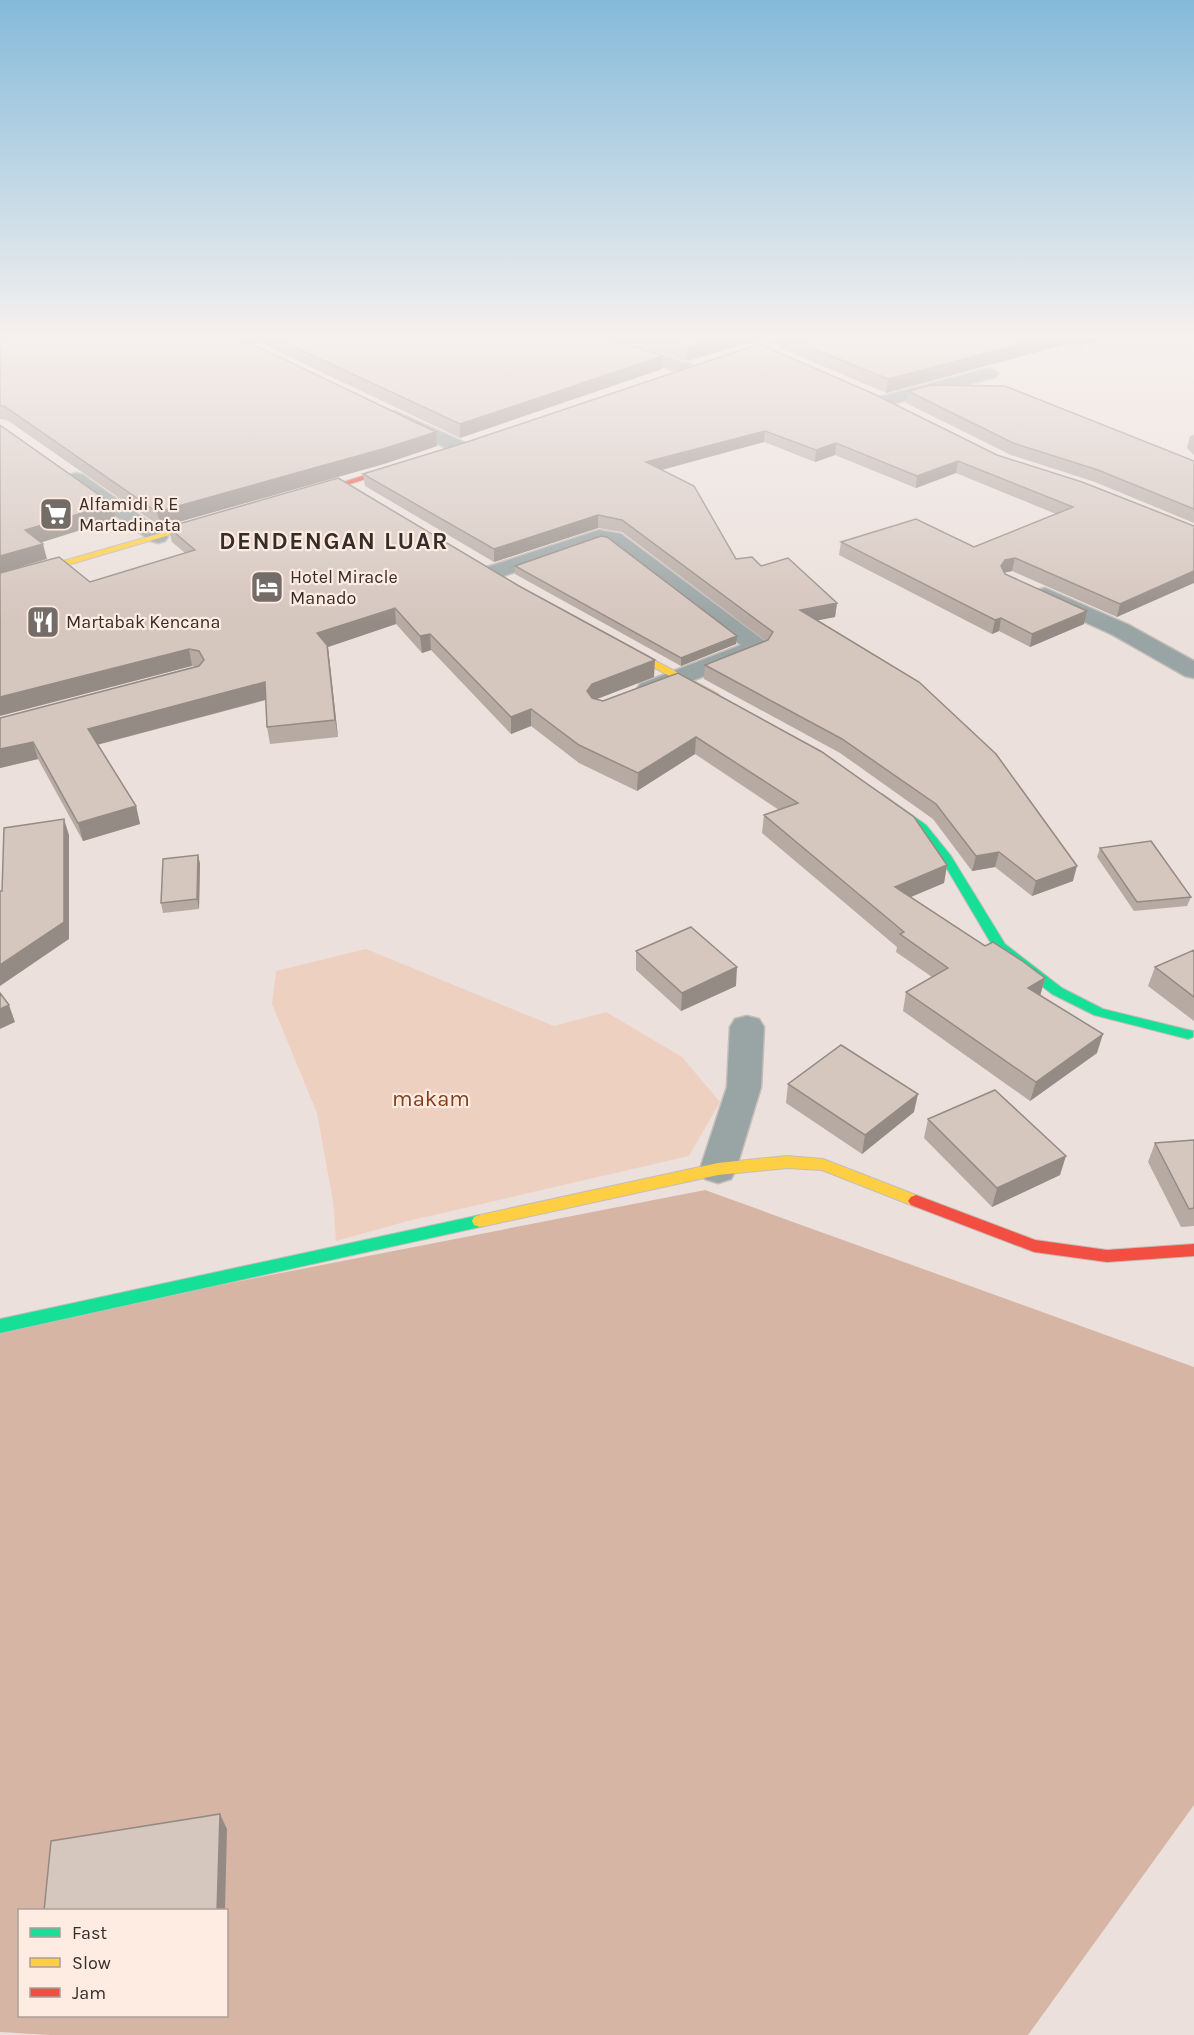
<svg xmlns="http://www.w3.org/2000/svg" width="1194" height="2035" viewBox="0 0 1194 2035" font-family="Karla,sans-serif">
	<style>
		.green { fill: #eed0c1 }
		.forest { fill: #d7b5a5; fill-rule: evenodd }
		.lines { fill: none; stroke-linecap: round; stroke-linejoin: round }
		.street-casing { stroke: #c5bdb9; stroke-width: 3 }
		.fast-casing { stroke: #c5bdb9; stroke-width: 2 }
		.slow-casing { stroke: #c5bdb9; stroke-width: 2 }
		.jam-casing { stroke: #c5bdb9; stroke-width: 2 }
		.street { fill: #99a4a4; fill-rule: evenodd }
		.fast { fill: #16e098; fill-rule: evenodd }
		.slow { fill: #ffcf43; fill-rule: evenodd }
		.jam { fill: #f24e42; fill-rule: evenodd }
		.wall { fill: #b7aaa3 }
		.shaded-wall { fill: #958b85 }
		.building { fill: #d5c6be; stroke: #958b85; stroke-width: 1.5 }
		.labels { text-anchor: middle; stroke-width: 4.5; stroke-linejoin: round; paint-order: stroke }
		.far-poi-label { font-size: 18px; fill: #342d29; stroke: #feebe2; text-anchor: start }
		.park-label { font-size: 22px; fill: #82401a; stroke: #feebe2 }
		.far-district-label { font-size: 24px; font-weight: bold; letter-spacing: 1.5px; fill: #342d29; stroke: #feebe2 }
	</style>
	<rect width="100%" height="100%" fill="#ebe0db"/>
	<!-- green -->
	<path class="green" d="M366 949 554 1026 606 1012 682 1057 720 1102 689 1156 408 1221 336 1241 333 1201 317 1113 272 1004 276 971Z"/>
	<!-- forest -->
	<path class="forest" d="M705 1190 1194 1367V1805L1028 2035H50L0 2032V1328ZM20 1910H226V2016H20Z"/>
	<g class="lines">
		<!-- street casing -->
		<g class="street-casing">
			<path id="street" d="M584 338H607L693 365 695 369 693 373H681L586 341Z
				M990 368 998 373 996 377 885 406 879 405 876 401 879 397Z
				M395 411 468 444 470 448 468 452H454L389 420 386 416 389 412Z
				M76 473 83 475 165 533 168 537 165 541 158 543 151 541 69 483 66 479 69 475Z
				M599 530 621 534 766 642 770 647 766 652 658 694 649 696 640 694 637 689 640 684 741 645 608 543 601 542 492 580 484 578 481 573 484 568Z
				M1045 588 1129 625 1194 661V678L1185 676 1113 635 1037 600 1034 595 1037 590Z
				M747 1016 759 1019 764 1027 761 1087 736 1169 731 1179 718 1183 705 1179 700 1169 727 1087 730 1027 735 1019Z"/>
		</g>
		<!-- fast casing -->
		<g class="fast-casing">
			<path id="fast" d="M882 794 926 825 951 856 1005 944 1062 988 1103 1009 1193 1031V1037L1188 1039 1094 1015 1052 994 995 950 940 857 918 829 878 799V795Z
				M480 1215 486 1217 488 1221 486 1225 480 1227 0 1333V1319Z"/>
		</g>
		<!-- slow casing -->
		<g class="slow-casing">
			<path id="slow" d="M783 338H792L724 359 719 358Z
				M210 519 217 521 0 585V579Z
				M614 639 718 694 719 696 714 699 710 698 611 644 609 642Z
				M787 1156 823 1159 921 1197 924 1201 921 1205 916 1207 822 1170 787 1168 718 1175 480 1227 474 1225 472 1221 474 1217 480 1215 718 1163Z"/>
		</g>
		<!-- jam casing -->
		<g class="jam-casing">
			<path id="jam" d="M403 463 410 465 306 498 299 496Z
				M916 1195 1035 1240 1107 1250 1194 1244V1256L1107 1262 1034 1252 911 1205 908 1201 911 1197Z"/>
		</g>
		<!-- street -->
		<use href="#street" class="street"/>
		<!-- fast -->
		<use href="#fast" class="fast"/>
		<!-- slow -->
		<use href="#slow" class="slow"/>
		<!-- jam -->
		<use href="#jam" class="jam"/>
	</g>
	<!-- wall -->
	<path class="wall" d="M0 338 437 446 387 463 161 527 7 420 0 419Z
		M250 338H608L662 369 460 438Z
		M614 338H766L687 361Z
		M780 338H1109L1080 346 1071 343 886 393 780 348Z
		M759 344 997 455 1194 526 1117 617 1012 571 1004 573 1005 574 1084 624 1030 647 999 631 992 634 839 555 841 542 974 547 1056 514 956 473 916 488 835 455 815 462 764 442 662 470 736 559 761 566 837 603 835 617 817 620 1073 881 1032 896 995 867 972 871 933 819 840 753 704 679 705 665 766 641 622 532 598 528 494 562 365 486 363 474 467 442Z
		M908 391 1194 461V523L1095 482 1011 455 906 403Z
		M1194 435V455L1187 448 1190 436Z
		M168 527 654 677 596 699 603 701 678 673 947 865 944 883 910 897 985 946 1045 978 1040 996 1097 1053 1030 1101 903 1011 906 992 932 977 896 952 897 947 762 833 764 815 779 810 695 754 637 791 579 763 531 726 511 734 431 650 422 653 396 624 328 647 338 737 270 744 267 727 266 700 97 745 136 806 140 824 83 841 38 759 0 768V718L196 666H192L90 582 185 553 172 542Z
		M515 566 736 644 681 666 515 574Z
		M1100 848 1191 897 1187 906 1134 911 1097 857Z
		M198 855 200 864 199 909 163 913 161 903Z
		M1194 950V1021L1148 986 1155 967Z
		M636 951 736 986 681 1011 636 970Z
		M788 1084 914 1112 862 1154 786 1103Z
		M928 1119 1060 1175 992 1207 924 1138Z
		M1194 1140V1226L1181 1227 1148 1162 1155 1143Z"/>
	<!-- shaded-wall -->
	<path class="shaded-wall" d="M723 338H766L687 361 688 348Z
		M1044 338H1072L1071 343 886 393 888 379Z
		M1082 338H1109L1080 346Z
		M663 356 662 369 460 438V424Z
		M765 431 764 442 646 474V462Z
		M436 432 437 446 387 463 161 527 157 512Z
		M836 443 835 455 815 462 816 450Z
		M958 461 956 473 916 488 917 476Z
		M112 504 116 519 30 546 25 530Z
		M598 515V528L494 562V549Z
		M43 544 47 559 0 573V556Z
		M1015 558 1012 571 1002 573 1001 566 1005 560Z
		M1194 571V583L1117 617 1120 604Z
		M837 603 835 617 799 624 800 610Z
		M395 608 396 624 328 647 338 737 335 720 317 633Z
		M1087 611 1084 624 1030 647 1032 634Z
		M1001 618 999 631 992 634 995 620Z
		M430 634 431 650 422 653 420 636Z
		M737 636 736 644 681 666V658Z
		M189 649 192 666 0 716V697Z
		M655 660 654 677 592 701 587 691 592 684Z
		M265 682 268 699 92 746 88 729Z
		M531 709V726L511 734V717Z
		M696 737 695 754 637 791 638 773Z
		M33 742 38 759 0 768V749Z
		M136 806 140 824 83 841 78 823Z
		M64 819 69 835V939L0 986V965Z
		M999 852 995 867 972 871 976 856Z
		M198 855 200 864 199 909 197 899Z
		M947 865 944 883 892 905 895 887Z
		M1077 866 1073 881 1032 896 1036 881Z
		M737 967 736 986 681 1011 682 993Z
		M1045 978 1040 996 1028 988Z
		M9 1005 15 1022 0 1029V1009Z
		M1103 1034 1097 1053 1030 1101 1036 1082Z
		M918 1094 914 1112 862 1154 865 1135Z
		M1066 1156 1060 1175 992 1207 997 1188Z
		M220 1814 227 1829 225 1911H217Z"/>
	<!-- building -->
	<path class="building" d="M0 338H240L436 432 386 448 157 512 4 406H0Z
		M275 338H608L663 356 460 424Z
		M655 338H723L688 348Z
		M787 338H1044L888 379Z
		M759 344 874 394 997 455 1082 482 1194 526V571L1120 604 1015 558 1005 560 1001 566 1005 574 1087 611 1032 634 1001 618 995 620 841 542 916 519 974 547 1073 507 958 461 917 476 836 443 816 450 765 431 646 462 694 486 736 559 752 557 761 566 788 558 837 603 800 610 919 682 996 754 1077 866 1036 881 999 852 976 856 936 804 842 739 705 665 768 640 773 632 622 520 598 515 494 549 363 474 467 442Z
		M931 385 1005 386 1194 461V509L1098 470 1013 443 908 391Z
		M0 425 112 504 25 530 43 544 0 556Z
		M338 478 519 586 655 660 592 684 587 691 592 698 603 701 678 673 822 752 914 817 947 865 895 887 985 946 993 942 1021 960 1045 978 1028 988 1103 1034 1036 1082 906 992 948 968 900 934 904 932 764 815 798 803 696 737 638 773 579 745 531 709 511 717 430 634 420 636 395 608 317 633 327 645 335 720 267 727 265 682 88 729 136 806 78 823 33 742 0 749V718L199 666 204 660 199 651 189 649 0 697V573L59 557 90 582 195 550 168 527Z
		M601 536 607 537 737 636 681 658 515 566Z
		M64 819V922L0 965V891H2L4 828Z
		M1151 841 1191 897 1137 902 1100 848Z
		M198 855 197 899 161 903 163 859Z
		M691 927 737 967 682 993 636 951Z
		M1194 950V997L1155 967Z
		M0 993 9 1005 0 1009Z
		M841 1045 918 1094 865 1135 788 1084Z
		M995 1090 1066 1156 997 1188 928 1119Z
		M1194 1140V1208L1189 1209 1155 1143Z
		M220 1814 217 1911H44L51 1841Z"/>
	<!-- sky -->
	<linearGradient id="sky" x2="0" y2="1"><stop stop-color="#85bad9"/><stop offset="0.54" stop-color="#f6f1ef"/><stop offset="1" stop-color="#f6f1ef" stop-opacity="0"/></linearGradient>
	<rect width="1194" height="623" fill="url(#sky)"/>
	<!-- icons -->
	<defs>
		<g id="supermarket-square" transform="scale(1.725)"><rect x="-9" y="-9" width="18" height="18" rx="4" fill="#746c67" stroke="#feebe2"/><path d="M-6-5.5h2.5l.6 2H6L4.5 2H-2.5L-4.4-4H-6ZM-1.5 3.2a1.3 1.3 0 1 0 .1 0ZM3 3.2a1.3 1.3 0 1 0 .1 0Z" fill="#fff"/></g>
		<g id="hotel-square" transform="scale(1.725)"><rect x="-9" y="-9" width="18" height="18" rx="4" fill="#746c67" stroke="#feebe2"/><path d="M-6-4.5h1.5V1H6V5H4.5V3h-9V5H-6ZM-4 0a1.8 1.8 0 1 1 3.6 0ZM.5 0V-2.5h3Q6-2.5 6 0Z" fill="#fff"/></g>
		<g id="restaurant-square" transform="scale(1.725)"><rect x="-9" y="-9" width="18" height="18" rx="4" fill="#746c67" stroke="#feebe2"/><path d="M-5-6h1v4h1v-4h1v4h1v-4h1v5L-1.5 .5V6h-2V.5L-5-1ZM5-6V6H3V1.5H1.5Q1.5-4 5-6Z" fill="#fff"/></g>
	</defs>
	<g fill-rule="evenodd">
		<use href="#supermarket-square" x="56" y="514"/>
		<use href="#hotel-square" x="267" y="587"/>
		<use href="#restaurant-square" x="43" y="622"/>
	</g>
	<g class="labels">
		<!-- far-poi labels -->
		<g class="far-poi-label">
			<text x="79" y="510">Alfamidi R E<tspan x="79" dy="21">Martadinata</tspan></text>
			<text x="290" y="583">Hotel Miracle<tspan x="290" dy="21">Manado</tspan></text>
			<text x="66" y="628">Martabak Kencana</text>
		</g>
		<!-- park labels -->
		<g class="park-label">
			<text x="431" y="1106">makam</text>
		</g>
		<!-- far-district labels -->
		<g class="far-district-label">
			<text x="334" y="549">DENDENGAN LUAR</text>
		</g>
	</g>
	<!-- legend -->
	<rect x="18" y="1909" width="210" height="108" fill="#feebe2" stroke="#ad9f98" stroke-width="1.5"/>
	<rect x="30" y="1928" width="30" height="9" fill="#16e098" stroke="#ad9f98" stroke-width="1.5"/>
	<text x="72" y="1939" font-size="18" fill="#342d29">Fast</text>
	<rect x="30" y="1958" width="30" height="9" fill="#ffcf43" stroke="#ad9f98" stroke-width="1.5"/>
	<text x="72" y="1969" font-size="18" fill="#342d29">Slow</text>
	<rect x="30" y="1988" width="30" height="9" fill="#f24e42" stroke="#ad9f98" stroke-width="1.5"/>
	<text x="72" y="1999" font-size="18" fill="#342d29">Jam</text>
</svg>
